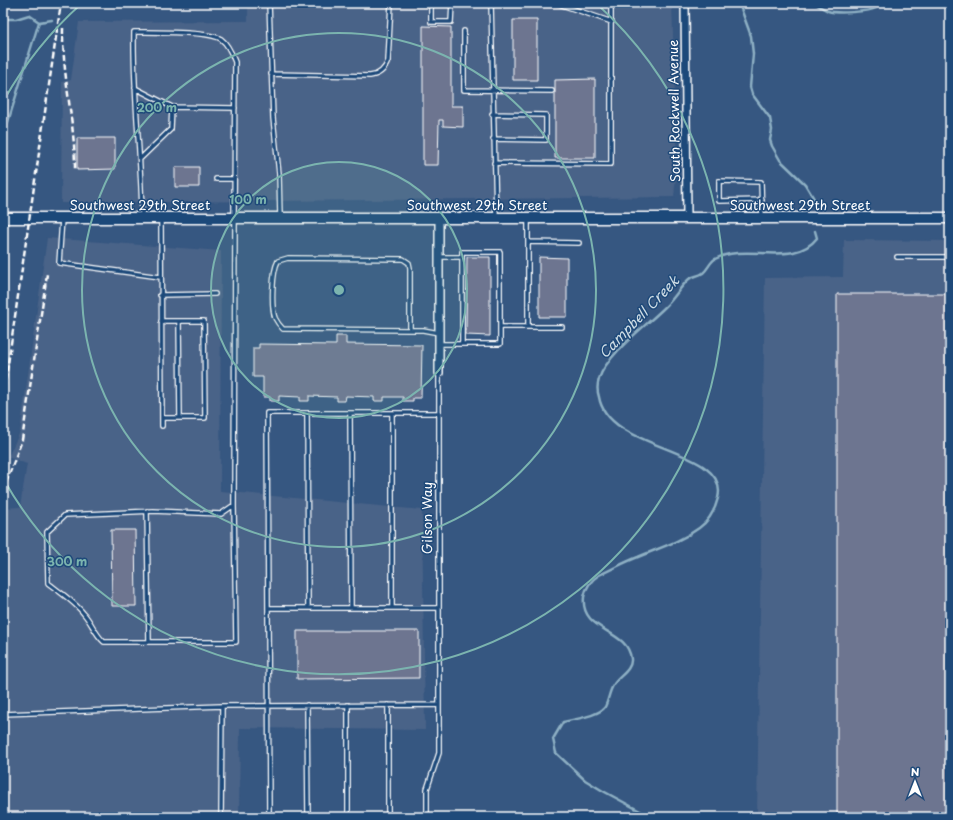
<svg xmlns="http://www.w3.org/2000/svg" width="953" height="820" viewBox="0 0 953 820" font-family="'Playpen Sans',sans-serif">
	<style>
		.built { fill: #4a6388 }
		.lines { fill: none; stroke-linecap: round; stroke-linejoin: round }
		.stream { stroke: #8eb0c4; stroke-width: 2.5 }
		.building { fill: #6d7490; stroke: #fff }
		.lane-casing { stroke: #fff; stroke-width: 6 }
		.street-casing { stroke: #fff; stroke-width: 10 }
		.secondary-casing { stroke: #fff; stroke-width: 13 }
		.lane { stroke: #1f4a7a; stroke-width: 3.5 }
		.street { stroke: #1f4a7a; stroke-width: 7 }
		.secondary { stroke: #1f4a7a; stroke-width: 10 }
		.rail { stroke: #fff; stroke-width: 2.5; stroke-dasharray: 6 3; stroke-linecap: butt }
		.ring { fill: none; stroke: #7bb4af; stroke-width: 2 }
		.labels { text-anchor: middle; stroke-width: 3; stroke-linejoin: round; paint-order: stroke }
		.street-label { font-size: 13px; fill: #fff; stroke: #1f4a7a }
		.water-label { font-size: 14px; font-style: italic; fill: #d0dee6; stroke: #1f4a7a }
		.centre { fill: #7bb4af; stroke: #1f4a7a; stroke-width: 2 }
		.ring-label { font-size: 12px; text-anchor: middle; font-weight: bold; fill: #7bb4af; stroke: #1f4a7a; stroke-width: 3; stroke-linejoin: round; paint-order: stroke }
	</style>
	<rect width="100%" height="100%" fill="#365781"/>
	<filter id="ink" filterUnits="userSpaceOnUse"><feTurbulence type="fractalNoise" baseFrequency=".025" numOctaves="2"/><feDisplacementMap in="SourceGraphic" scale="8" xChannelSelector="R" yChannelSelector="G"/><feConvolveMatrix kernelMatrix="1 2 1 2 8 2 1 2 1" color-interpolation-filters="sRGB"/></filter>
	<g filter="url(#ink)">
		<!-- built -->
		<path class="built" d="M248 3H672L677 164 674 197 61 203 62 82 71 80 79 22 248 21Z
			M47 238 221 251 220 491 422 510 425 730 240 728 239 817H3V508L20 507 27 464 8 457 20 432Z
			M844 240 950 241V817H757L765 278 843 277Z"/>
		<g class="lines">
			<!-- stream -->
			<path class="stream" d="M739 3 751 36 753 54 750 87 752 94 770 118 772 130 770 140 772 146 780 160 805 184 816 202
				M814 3C819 6 824 9 828 11 837 14 868 12 876 8L878 3
				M3 19H16L29 15 39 22 52 20
				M3 138 39 22
				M647 817 642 812 603 791 585 780 556 753 553 739 563 722C574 719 599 716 605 707 609 699 609 691 614 684 619 676 632 670 631 659 628 628 580 633 584 597 586 587 591 580 599 575 612 569 625 562 638 557 659 548 680 542 699 528 709 521 715 510 718 498 731 447 608 452 599 397 597 391 597 385 599 379 606 355 647 325 665 307 674 299 680 287 689 279 693 276 699 276 703 273 708 269 710 262 715 259 746 242 794 268 817 238L815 231"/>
		</g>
		<!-- building -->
		<path class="building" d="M513 20H537V80H513Z
			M423 26 451 27V106H463V127L443 126V120H439L438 165H423Z
			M595 79V158H555V80Z
			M77 138H115V169L77 170Z
			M175 167H199V187H175Z
			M467 257H490V336L466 335Z
			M539 257 567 258V317H539Z
			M837 294H950V817H837Z
			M336 336H346V344L422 345 421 398H413V401H403V397H384V401H374V397L346 396 345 401H337V397L309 396V401H300V397L279 396V401H270V397H263V377H253V348H259V344L336 345Z
			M111 530H135L136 606H112Z
			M297 631H419V678L297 679Z"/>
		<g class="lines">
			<!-- lane casing -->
			<g class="lane-casing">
				<path id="lane" d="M269 3 273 118 279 174 280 217
					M431 3V22H451L452 3
					M491 3 496 217
					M556 3 612 22
					M464 31V90L552 91
					M271 74 370 76C380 75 385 69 388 61L391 3
					M135 88 172 107
					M492 114 546 115V140L493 139
					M140 159 171 129 172 107 235 108
					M494 163 611 164V3
					M216 179H233
					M762 200 719 201V181L761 182 762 217
					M142 216C141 155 133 93 134 32 150 32 210 31 221 39 228 44 232 54 235 62L234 218
					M161 218 162 426
					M62 219 59 263 160 277
					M528 242 579 243
					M462 252H500V344H462Z
					M439 257H462
					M897 257H950
					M160 295 215 294
					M161 321H204L205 418H162
					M179 321 180 418
					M500 327H562
					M528 327V218
					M410 330V268L409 263 403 259 288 258 278 261C272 272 271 306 275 318 277 322 280 326 283 329L410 330H423L439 333
					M439 344H462
					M307 413 308 608
					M350 413 351 608
					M392 413V608
					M234 505 236 642H104C95 634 92 623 84 614 75 602 61 593 48 583L47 532 65 515 153 511 221 514 234 505 235 219
					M147 511 149 642
					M268 608H439
					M307 705 308 817
					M348 705V817
					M388 705V817
					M222 706 439 705
					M3 714 222 706 221 817
					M269 817 267 413H439
					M427 817V789L439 753V373"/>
			</g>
			<!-- street casing -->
			<g class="street-casing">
				<path id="street" d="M685 3 687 218
					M439 373V218"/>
			</g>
			<!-- secondary casing -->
			<g class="secondary-casing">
				<path id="secondary" d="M3 218H950"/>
			</g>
			<!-- lane -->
			<use href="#lane" class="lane"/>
			<!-- street -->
			<use href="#street" class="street"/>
			<!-- secondary -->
			<use href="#secondary" class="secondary"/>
			<!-- rail -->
			<path class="rail" d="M63 28C62 76 75 122 75 169
				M3 398 61 3
				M3 491 22 440 47 274"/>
		</g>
	</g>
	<!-- distance rings -->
	<circle cx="339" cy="290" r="128" fill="#7bb4af" fill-opacity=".12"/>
	<g class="ring">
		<circle cx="339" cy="290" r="128"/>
		<circle cx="339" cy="290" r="257"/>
		<path d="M4 100A385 385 0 0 1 81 4M597 4A385 385 0 1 1 4 480"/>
	</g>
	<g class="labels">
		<!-- street labels -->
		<g class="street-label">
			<text transform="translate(674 111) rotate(-91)" y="5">South Rockwell Avenue</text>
			<text x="140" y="210">Southwest 29th Street</text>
			<text x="477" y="210">Southwest 29th Street</text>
			<text x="800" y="210">Southwest 29th Street</text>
			<text transform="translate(427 518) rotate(-90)" y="5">Gilson Way</text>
		</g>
		<!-- water labels -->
		<g class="water-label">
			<text transform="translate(639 317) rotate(-46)" y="5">Campbell Creek</text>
		</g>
	</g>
	<circle cx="339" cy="290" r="6" class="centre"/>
	<g class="ring-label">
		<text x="157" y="112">200 m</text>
		<text x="248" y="204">100 m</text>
		<text x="67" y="566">300 m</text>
	</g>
	<!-- margin -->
	<rect width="953" height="820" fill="none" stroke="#1f4a7a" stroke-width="16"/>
	<rect x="8" y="8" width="937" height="804" fill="none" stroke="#fff" stroke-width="1.5" filter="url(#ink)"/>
	<!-- north arrow -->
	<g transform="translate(915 782)" stroke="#1f4a7a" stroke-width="3" paint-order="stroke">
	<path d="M0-3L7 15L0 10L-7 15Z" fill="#ffffff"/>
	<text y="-6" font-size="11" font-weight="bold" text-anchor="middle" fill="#ffffff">N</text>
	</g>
</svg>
